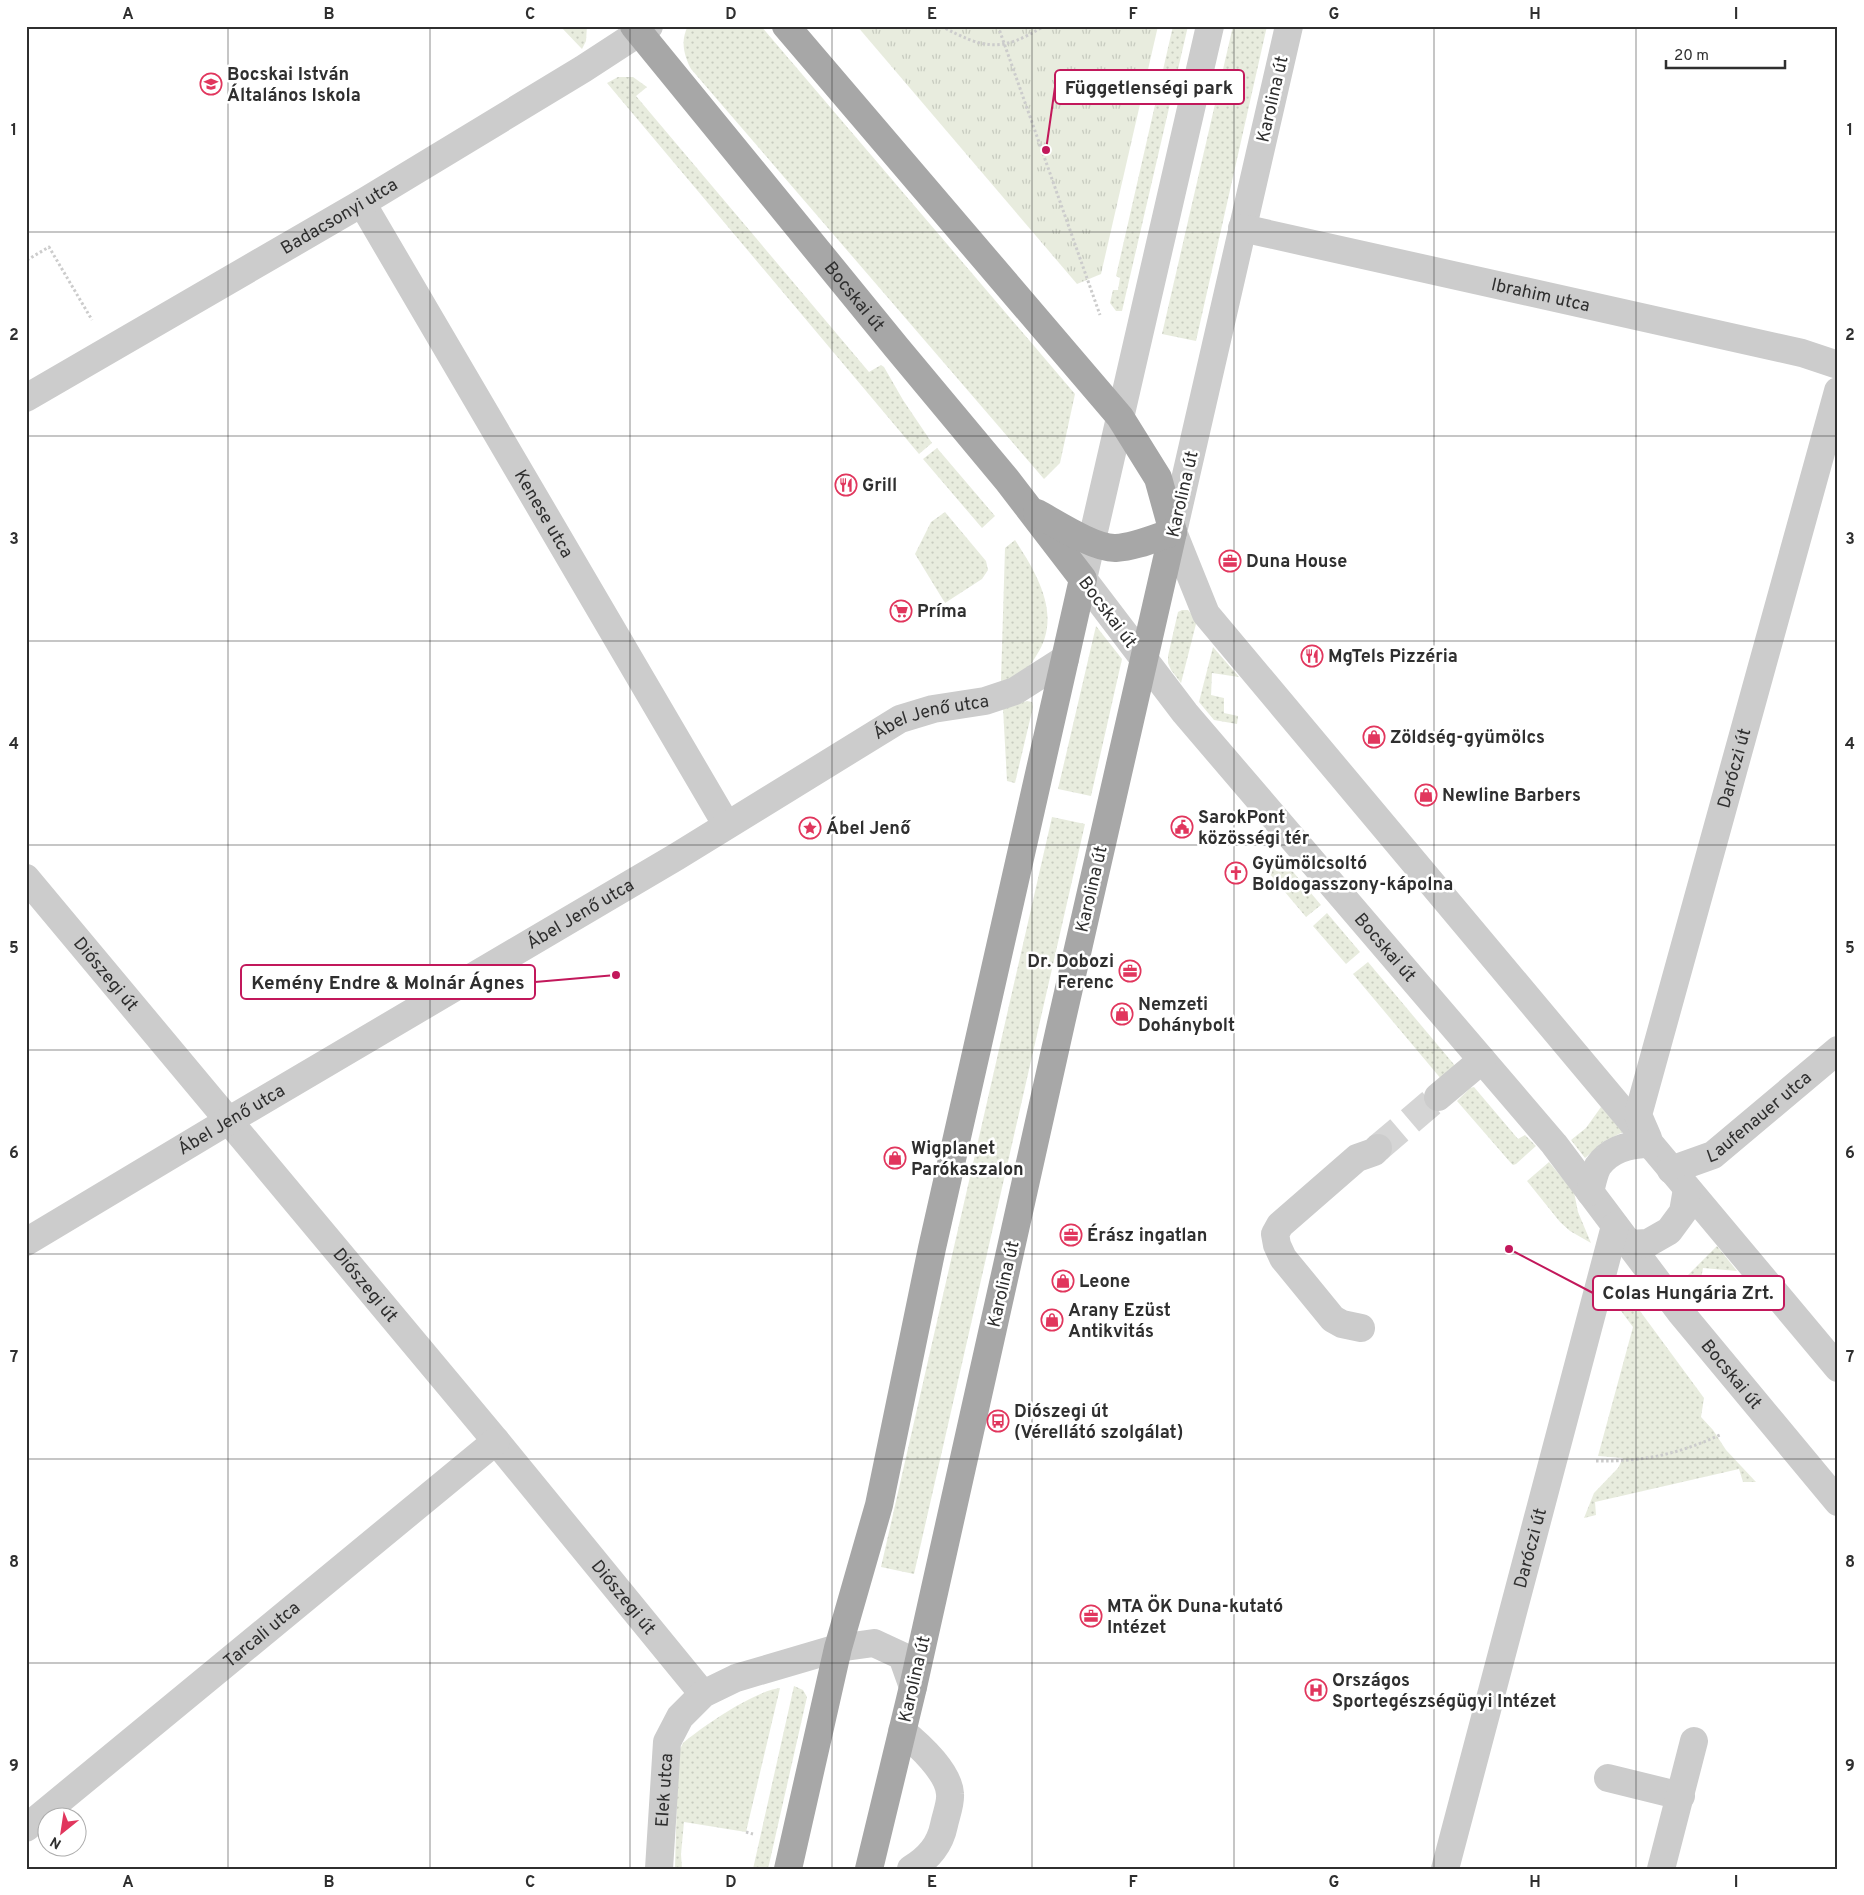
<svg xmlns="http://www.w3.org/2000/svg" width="1864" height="1895" viewBox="0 0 1864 1895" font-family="Overpass,sans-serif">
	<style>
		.grass { fill: url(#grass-dots) }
		.park { fill: url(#park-tufts) }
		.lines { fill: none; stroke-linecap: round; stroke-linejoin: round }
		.minor-tunnel { stroke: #d5d5d5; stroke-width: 28; stroke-dasharray: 28 14; stroke-linecap: butt }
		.path { stroke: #ccc; stroke-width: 3; stroke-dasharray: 2.5 2.5; stroke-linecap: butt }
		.minor { stroke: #ccc; stroke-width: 28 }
		.major { stroke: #a7a7a7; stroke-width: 28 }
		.grid { fill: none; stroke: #2f2f2f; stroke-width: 1; stroke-opacity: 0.55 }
		.labels { text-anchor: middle; stroke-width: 5; stroke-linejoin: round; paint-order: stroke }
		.poi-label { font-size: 18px; font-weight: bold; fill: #2f2f2f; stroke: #fff; text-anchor: start }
		.street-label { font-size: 18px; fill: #2f2f2f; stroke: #fff }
		.leader { fill: none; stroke: #c2185b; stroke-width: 2 }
		.callout-dot { fill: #c2185b; stroke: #fff; stroke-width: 2 }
		.callout { fill: #fff; stroke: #c2185b; stroke-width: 2 }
		.callout-label { font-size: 19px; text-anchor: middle; font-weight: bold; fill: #2f2f2f }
		.neatline { fill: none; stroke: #2f2f2f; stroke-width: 2 }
		.grid-label { font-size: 16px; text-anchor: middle; font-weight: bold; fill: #2f2f2f }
	</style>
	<defs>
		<pattern id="grass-dots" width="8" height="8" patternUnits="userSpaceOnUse" patternTransform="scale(1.25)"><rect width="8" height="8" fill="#e8ecde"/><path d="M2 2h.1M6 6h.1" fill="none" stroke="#c7cbbf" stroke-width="1.8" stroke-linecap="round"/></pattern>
		<pattern id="park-tufts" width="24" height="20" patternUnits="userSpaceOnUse" patternTransform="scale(1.25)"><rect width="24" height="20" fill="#e8ecde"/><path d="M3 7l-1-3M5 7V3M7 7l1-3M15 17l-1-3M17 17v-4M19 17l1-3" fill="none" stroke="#c7cbbf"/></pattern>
	</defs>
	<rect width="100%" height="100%" fill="#fff"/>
	<!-- grass -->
	<path class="grass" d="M560 26H587L586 41 582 49Z
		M688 26H761L1075 394 1060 463 1044 479 691 69C684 55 680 41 688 26Z
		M1173 26H1188L1122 311H1116L1110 303 1113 290H1118L1120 278 1116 276Z
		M1233 26H1267L1196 341 1162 334Z
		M618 77H633L647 87 636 96 869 372 881 365 884 367 903 400 932 443 919 454 607 83Z
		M937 448 995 516 982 528 923 459Z
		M945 512 986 561 988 570 982 579 945 603 915 554 931 522Z
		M1015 540C1037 574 1063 616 1036 656 1032 663 1024 674 1016 678 1012 680 1005 680 1001 681L1005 548Z
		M1182 610H1188L1197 620 1181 683 1171 670 1168 663V656L1178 612Z
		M1096 626 1122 659 1091 796 1058 789Z
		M1213 647 1239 677 1212 673 1211 695 1224 698V713L1238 716 1237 724 1214 720 1199 702Z
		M1027 701 1032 702 1033 707 1015 783 1007 781 1003 708Z
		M1052 817 1085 824 914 1574 881 1567Z
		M1283 860 1321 905 1306 917 1268 872Z
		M1327 913 1360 952 1346 964 1313 926Z
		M1368 962 1457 1068 1442 1080 1353 974Z
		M1474 1087 1518 1139 1525 1135 1536 1146 1516 1164 1513 1165 1510 1162 1457 1101 1470 1088Z
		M1601 1107 1623 1132 1603 1142 1585 1158 1571 1140 1586 1128Z
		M1549 1162 1574 1192 1578 1212 1591 1243 1570 1231 1560 1222 1527 1181Z
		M1717 1246 1737 1271 1703 1268 1697 1299 1682 1281Z
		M1612 1283 1626 1292 1704 1398 1701 1417 1713 1430 1726 1450 1756 1482H1743L1739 1469 1595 1502 1596 1515 1584 1518 1594 1493 1618 1468 1623 1458 1598 1456 1633 1327 1609 1295Z
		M794 1686 803 1690 807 1697 768 1869H753Z
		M780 1688 746 1832 684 1822 681 1854 682 1869H675L677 1794 680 1749 683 1743C703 1726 754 1691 780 1688Z"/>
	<!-- park -->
	<path class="park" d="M857 26H1158L1101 274 1077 284Z"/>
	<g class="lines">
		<!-- minor-tunnel -->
		<path class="minor-tunnel" d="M1378 1148 1438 1097"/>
		<!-- path -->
		<path class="path" d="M941 26C984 49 1001 53 1044 26
			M998 26 1100 315
			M27 260 49 247 92 320
			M1596 1461C1643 1462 1678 1454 1720 1435
			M746 1832 753 1834"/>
		<!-- minor -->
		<g class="minor">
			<path id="s1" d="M1210 26 1083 579 1185 713 1554 1144 1681 1313 1838 1502"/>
			<path d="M1289 26 1173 532 1206 614 1838 1368"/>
			<path id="s2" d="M362 203 726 824"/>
			<path id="s3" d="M1242 228 1802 353 1838 365"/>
			<path id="s4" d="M26 398 362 203 583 69 649 26"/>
			<path id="s5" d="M26 878 496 1441 703 1694"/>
			<path d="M1438 1097 1482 1060"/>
			<path id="s6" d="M1648 1138 1638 1115 1838 391"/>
			<path id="s7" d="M1671 1170 1713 1155 1838 1050"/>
			<path d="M1590 1192C1592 1184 1594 1173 1598 1166 1610 1149 1631 1144 1650 1144"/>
			<path id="s8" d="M26 1242 228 1121 676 857 900 719 933 709 985 701 1015 691 1065 659"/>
			<path d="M1629 1244 1648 1243 1669 1231 1683 1212 1687 1189"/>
			<path d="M1361 1328 1342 1324 1333 1319 1283 1258 1277 1245 1275 1234 1280 1225 1357 1158 1374 1152 1378 1148"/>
			<path d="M902 1731C918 1744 949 1772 950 1794 951 1803 946 1815 944 1825 940 1845 929 1858 911 1869"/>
			<path d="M1608 1778 1681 1796"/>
			<path id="s9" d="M26 1828 496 1441"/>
			<path id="s10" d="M659 1869 667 1742 680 1717 703 1694 736 1678 838 1648 874 1643 902 1656 913 1687"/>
			<path id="s11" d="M1445 1869 1615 1226"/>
			<path d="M1661 1869 1694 1741"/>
		</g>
		<!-- major -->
		<g class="major">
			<path id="s12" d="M634 26 897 348 1007 480 1083 579 932 1248 879 1505 838 1648 788 1869"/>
			<path d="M786 26 1120 417 1158 478 1173 532 1062 1019 913 1687 869 1869"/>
			<path d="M1037 513C1057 524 1095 549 1116 548 1135 547 1155 538 1173 532"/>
		</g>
	</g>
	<!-- grid -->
	<path class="grid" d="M228 26V1869M430 26V1869M630 26V1869M832 26V1869M1032 26V1869M1234 26V1869M1434 26V1869M1636 26V1869M26 232H1838M26 436H1838M26 641H1838M26 845H1838M26 1050H1838M26 1254H1838M26 1459H1838M26 1663H1838"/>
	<!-- icons -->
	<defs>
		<g id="school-ring" transform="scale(1.125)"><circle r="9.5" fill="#fff" stroke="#e1365d" stroke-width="1.5"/><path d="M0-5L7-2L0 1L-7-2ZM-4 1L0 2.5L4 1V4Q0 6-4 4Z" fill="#e1365d"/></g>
		<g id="restaurant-ring" transform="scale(1.125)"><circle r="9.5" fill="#fff" stroke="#e1365d" stroke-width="1.5"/><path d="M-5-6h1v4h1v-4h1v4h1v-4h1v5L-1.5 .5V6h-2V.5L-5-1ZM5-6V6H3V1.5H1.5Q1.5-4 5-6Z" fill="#e1365d"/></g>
		<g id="office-ring" transform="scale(1.125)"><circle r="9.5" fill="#fff" stroke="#e1365d" stroke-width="1.5"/><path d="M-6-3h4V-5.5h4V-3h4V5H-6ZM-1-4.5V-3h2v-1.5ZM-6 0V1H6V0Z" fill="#e1365d"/></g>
		<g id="supermarket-ring" transform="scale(1.125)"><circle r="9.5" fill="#fff" stroke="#e1365d" stroke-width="1.5"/><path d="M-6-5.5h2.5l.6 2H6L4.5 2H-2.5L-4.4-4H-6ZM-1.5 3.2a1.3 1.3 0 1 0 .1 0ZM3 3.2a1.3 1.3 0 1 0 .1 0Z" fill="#e1365d"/></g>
		<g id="shop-ring" transform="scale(1.125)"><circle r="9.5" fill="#fff" stroke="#e1365d" stroke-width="1.5"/><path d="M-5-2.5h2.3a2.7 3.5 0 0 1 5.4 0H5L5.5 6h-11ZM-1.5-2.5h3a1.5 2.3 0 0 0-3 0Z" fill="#e1365d"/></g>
		<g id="civic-ring" transform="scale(1.125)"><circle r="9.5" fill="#fff" stroke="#e1365d" stroke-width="1.5"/><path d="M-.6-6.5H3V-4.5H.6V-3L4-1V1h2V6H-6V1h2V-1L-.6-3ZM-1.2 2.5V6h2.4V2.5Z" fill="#e1365d"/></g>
		<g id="sight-ring" transform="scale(1.125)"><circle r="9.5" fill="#fff" stroke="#e1365d" stroke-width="1.5"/><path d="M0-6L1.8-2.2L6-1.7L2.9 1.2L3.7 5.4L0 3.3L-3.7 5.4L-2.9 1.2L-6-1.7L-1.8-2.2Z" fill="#e1365d"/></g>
		<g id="church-ring" transform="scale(1.125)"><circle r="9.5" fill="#fff" stroke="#e1365d" stroke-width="1.5"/><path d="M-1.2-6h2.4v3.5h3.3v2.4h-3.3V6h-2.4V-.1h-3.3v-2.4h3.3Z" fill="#e1365d"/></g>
		<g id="bus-ring" transform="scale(1.125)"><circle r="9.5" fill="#fff" stroke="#e1365d" stroke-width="1.5"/><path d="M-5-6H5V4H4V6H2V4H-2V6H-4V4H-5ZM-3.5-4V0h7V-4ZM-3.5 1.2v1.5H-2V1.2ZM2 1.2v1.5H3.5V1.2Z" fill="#e1365d"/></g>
		<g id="hospital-ring" transform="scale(1.125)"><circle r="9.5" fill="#fff" stroke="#e1365d" stroke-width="1.5"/><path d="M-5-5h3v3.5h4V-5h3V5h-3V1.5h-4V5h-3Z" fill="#e1365d"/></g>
	</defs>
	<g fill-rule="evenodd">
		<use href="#school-ring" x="211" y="84"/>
		<use href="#restaurant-ring" x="846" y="485"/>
		<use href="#office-ring" x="1230" y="561"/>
		<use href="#supermarket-ring" x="901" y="611"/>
		<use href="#restaurant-ring" x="1312" y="656"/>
		<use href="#shop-ring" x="1374" y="737"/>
		<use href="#shop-ring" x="1426" y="795"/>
		<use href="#civic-ring" x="1182" y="827"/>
		<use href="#sight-ring" x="810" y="828"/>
		<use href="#church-ring" x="1236" y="873"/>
		<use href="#office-ring" x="1130" y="971"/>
		<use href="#shop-ring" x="1122" y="1014"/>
		<use href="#shop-ring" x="895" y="1158"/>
		<use href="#office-ring" x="1071" y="1235"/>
		<use href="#shop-ring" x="1063" y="1281"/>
		<use href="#shop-ring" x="1052" y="1320"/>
		<use href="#bus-ring" x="998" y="1421"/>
		<use href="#office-ring" x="1091" y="1616"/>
		<use href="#hospital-ring" x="1316" y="1690"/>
	</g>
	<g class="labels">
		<!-- poi labels -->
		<g class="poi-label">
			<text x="227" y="80">Bocskai István<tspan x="227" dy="21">Általános Iskola</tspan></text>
			<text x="862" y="491">Grill</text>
			<text x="1246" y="567">Duna House</text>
			<text x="917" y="617">Príma</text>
			<text x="1328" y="662">MgTels Pizzéria</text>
			<text x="1390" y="743">Zöldség-gyümölcs</text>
			<text x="1442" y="801">Newline Barbers</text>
			<text x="1198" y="823">SarokPont<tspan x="1198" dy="21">közösségi tér</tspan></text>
			<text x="826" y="834">Ábel Jenő</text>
			<text x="1252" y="869">Gyümölcsoltó<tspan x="1252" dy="21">Boldogasszony-kápolna</tspan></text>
			<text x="1114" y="967" text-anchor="end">Dr. Dobozi<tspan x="1114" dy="21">Ferenc</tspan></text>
			<text x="1138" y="1010">Nemzeti<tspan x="1138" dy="21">Dohánybolt</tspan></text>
			<text x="911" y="1154">Wigplanet<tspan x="911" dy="21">Parókaszalon</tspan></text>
			<text x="1087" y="1241">Érász ingatlan</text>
			<text x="1079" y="1287">Leone</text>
			<text x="1068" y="1316">Arany Ezüst<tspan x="1068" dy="21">Antikvitás</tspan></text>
			<text x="1014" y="1417">Diószegi út<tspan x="1014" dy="21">(Vérellátó szolgálat)</tspan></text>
			<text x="1107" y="1612">MTA ÖK Duna-kutató<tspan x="1107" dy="21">Intézet</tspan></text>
			<text x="1332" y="1686">Országos<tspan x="1332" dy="21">Sportegészségügyi Intézet</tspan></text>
		</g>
		<!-- street labels -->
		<g class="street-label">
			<text transform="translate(1272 99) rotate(-77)" y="6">Karolina út</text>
			<text dy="6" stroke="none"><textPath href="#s4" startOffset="362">Badacsonyi utca</textPath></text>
			<text dy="6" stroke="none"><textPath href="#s3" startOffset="306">Ibrahim utca</textPath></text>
			<text dy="6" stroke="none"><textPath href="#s12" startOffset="349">Bocskai út</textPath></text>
			<text transform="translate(1182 494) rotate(-77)" y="6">Karolina út</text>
			<text dy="6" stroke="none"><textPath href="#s2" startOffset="360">Kenese utca</textPath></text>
			<text transform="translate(1108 612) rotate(53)" y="6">Bocskai út</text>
			<text dy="6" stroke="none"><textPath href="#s8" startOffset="1049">Ábel Jenő utca</textPath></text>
			<text dy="6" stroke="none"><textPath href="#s6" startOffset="385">Daróczi út</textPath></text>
			<text transform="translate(1091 889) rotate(-77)" y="6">Karolina út</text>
			<text dy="6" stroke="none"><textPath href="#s8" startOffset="644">Ábel Jenő utca</textPath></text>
			<text dy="6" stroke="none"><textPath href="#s1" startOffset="1044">Bocskai út</textPath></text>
			<text dy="6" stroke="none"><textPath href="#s5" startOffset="125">Diószegi út</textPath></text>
			<text dy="6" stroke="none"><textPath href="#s7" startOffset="104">Laufenauer utca</textPath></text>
			<text dy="6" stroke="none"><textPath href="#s8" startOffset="239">Ábel Jenő utca</textPath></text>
			<text transform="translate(1003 1284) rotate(-77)" y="6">Karolina út</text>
			<text dy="6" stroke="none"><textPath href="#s5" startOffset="530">Diószegi út</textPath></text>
			<text dy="6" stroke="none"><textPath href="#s1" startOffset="1594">Bocskai út</textPath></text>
			<text dy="6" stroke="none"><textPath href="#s11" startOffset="332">Daróczi út</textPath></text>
			<text dy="6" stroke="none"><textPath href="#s5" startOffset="935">Diószegi út</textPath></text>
			<text dy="6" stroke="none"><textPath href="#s9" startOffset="305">Tarcali utca</textPath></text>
			<text transform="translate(914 1679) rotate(-77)" y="6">Karolina út</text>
			<text dy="6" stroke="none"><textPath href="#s10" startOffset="79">Elek utca</textPath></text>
		</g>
	</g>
	<!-- callouts -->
	<path class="leader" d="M1046 150L1055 87M616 975L535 982M1509 1249L1593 1293"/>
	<g class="callout-dot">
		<circle cx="1046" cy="150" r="5"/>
		<circle cx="616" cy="975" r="5"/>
		<circle cx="1509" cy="1249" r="5"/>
	</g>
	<g class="callout">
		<rect x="1055" y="70" width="189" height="34" rx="5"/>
		<rect x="241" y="965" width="294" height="34" rx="5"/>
		<rect x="1593" y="1276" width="191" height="34" rx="5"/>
	</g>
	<g class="callout-label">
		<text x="1149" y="94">Függetlenségi park</text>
		<text x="388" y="989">Kemény Endre &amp; Molnár Ágnes</text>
		<text x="1688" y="1299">Colas Hungária Zrt.</text>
	</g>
	<!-- border -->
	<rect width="1864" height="1895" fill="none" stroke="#ffffff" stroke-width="55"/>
	<!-- north arrow -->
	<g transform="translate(62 1832) rotate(210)"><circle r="24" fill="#ffffff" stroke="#acacac"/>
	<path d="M0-4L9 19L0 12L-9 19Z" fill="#e1365d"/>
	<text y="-8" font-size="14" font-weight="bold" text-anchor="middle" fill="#2f2f2f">N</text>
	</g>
	<!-- scale -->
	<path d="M1666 60v8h119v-8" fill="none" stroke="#2f2f2f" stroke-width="2.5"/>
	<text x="1674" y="60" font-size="15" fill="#2f2f2f" stroke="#ffffff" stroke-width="4" paint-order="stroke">20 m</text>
	<rect x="28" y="28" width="1808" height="1840" class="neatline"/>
	<g class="grid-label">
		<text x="128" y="19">A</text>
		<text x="329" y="19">B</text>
		<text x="530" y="19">C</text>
		<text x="731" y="19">D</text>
		<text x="932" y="19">E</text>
		<text x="1133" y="19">F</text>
		<text x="1334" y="19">G</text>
		<text x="1535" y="19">H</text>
		<text x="1736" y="19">I</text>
		<text x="14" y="135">1</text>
		<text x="1850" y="135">1</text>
		<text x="14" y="340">2</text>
		<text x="1850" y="340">2</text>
		<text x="14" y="544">3</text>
		<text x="1850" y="544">3</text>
		<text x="14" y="749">4</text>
		<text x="1850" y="749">4</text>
		<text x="14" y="953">5</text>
		<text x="1850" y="953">5</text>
		<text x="14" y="1158">6</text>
		<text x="1850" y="1158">6</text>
		<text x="14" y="1362">7</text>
		<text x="1850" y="1362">7</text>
		<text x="14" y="1567">8</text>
		<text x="1850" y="1567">8</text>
		<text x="14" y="1771">9</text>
		<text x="1850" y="1771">9</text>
		<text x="128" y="1887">A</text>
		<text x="329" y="1887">B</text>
		<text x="530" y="1887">C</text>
		<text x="731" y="1887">D</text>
		<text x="932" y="1887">E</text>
		<text x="1133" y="1887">F</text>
		<text x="1334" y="1887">G</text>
		<text x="1535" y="1887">H</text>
		<text x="1736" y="1887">I</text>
	</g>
</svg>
